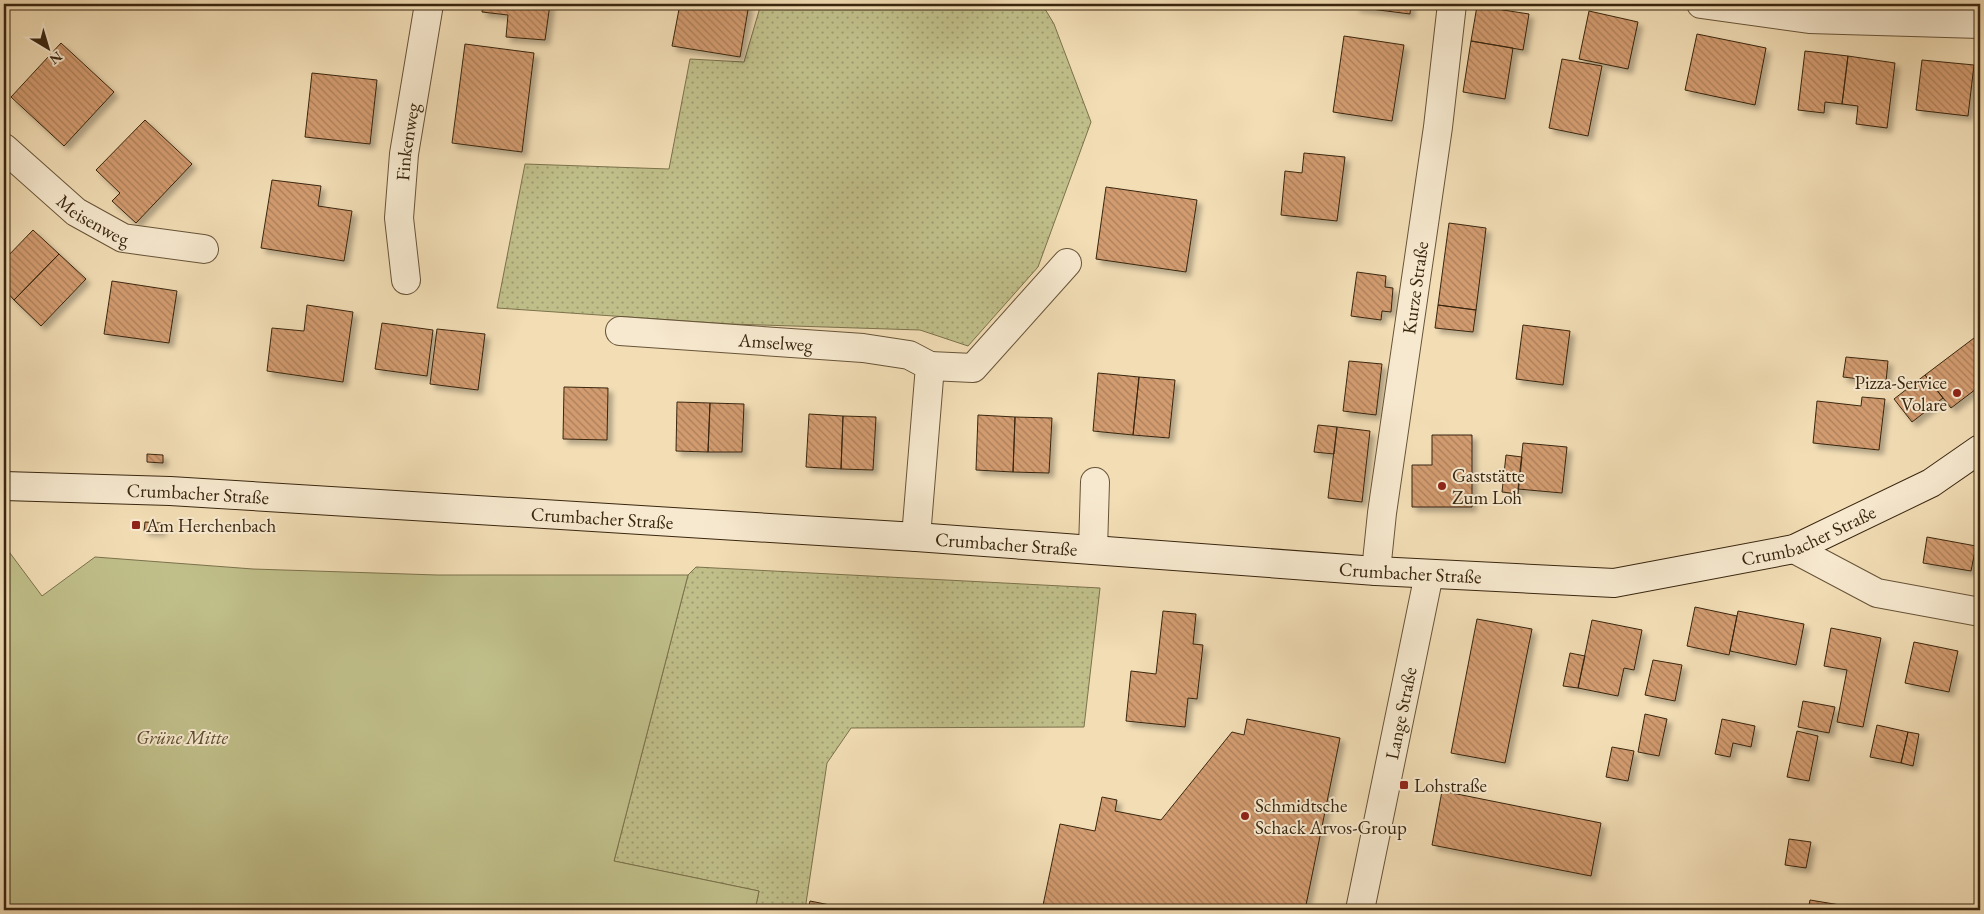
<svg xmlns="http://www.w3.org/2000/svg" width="1984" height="914" viewBox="0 0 1984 914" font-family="'EB Garamond',serif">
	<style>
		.grass { fill: url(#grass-dots); stroke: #7c724c }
		.park { fill: #c0bf8a; stroke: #7c724c }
		.building { fill: url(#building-back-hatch); stroke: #39260f; filter: url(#shadow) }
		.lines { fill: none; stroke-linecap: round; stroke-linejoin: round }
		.street-casing { stroke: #675438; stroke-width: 30 }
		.secondary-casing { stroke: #39260f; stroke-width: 30 }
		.street { stroke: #f7e9cf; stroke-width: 28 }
		.secondary { stroke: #f7e9cf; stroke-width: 28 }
		.poi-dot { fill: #8f2418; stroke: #f7e9cf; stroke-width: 2 }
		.labels { text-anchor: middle; stroke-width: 4; stroke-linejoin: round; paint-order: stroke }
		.street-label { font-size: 19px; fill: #39260f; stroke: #f7e9cf }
		.poi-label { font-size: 19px; fill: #39260f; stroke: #f7e9cf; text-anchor: start }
		.park-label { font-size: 19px; font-style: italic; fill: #5b4c2e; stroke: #f7e9cf }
	</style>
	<defs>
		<pattern id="grass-dots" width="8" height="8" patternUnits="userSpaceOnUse" patternTransform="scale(1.25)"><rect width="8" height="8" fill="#c0bf8a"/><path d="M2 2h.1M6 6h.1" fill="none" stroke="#9d9b6f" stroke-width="1.8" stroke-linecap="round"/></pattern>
		<pattern id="building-back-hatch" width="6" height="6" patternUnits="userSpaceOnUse" patternTransform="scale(1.25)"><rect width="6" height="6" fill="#d29b6f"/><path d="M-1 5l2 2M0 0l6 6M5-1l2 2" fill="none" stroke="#ab7e5a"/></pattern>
		<filter id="shadow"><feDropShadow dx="4.5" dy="4.5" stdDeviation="2.5" flood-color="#0004"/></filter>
	</defs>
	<rect width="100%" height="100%" fill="#f2ddb5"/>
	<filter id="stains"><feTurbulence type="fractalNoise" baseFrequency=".004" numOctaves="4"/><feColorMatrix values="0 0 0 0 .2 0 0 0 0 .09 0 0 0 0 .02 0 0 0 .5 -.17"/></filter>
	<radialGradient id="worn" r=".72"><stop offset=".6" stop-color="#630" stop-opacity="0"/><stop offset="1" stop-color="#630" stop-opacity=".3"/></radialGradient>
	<!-- grass -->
	<path class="grass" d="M761 4H1042L1054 24 1091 122 1038 267 968 346 920 330 730 324 497 308 525 164 669 169 690 59 744 62Z
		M696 567 1100 588 1084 727 851 728 827 763 805 910H755L759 891 614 861 688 575Z"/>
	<!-- park -->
	<path class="park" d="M4 545 42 596 95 557 253 569 437 575H688L614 861 759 891 755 910H4Z"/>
	<!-- building -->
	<path class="building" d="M483 4H550L545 40 506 37 508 15 482 12Z
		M680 4H749L740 57 672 46Z
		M1355 4H1411L1410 14 1355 7Z
		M1477 6 1529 14 1523 50 1471 41Z
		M1589 11 1638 22 1628 69 1579 59Z
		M1697 34 1766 48 1755 105 1685 90Z
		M1344 36 1404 45 1392 121 1333 112Z
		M1471 41 1513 48 1505 99 1463 92Z
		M61 43 114 92 64 146 11 97Z
		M465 44 534 53 522 152 452 143Z
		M1805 51 1848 56 1842 104 1825 102 1824 113 1798 110Z
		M1848 56 1895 63 1887 128 1856 124 1858 106 1842 104Z
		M1562 59 1602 66 1588 136 1549 128Z
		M1922 60 1974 65 1968 116 1916 110Z
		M312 73 377 80 370 144 305 137Z
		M145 120 192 164 136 223 112 201 120 193 96 170Z
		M1304 153 1345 157 1337 221 1281 215 1285 171 1302 173Z
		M272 180 321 186 318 206 352 211 344 261 261 248Z
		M1106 187 1197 200 1186 272 1096 259Z
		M1449 223 1486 228 1476 310 1438 305Z
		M33 230 59 254 14 300 4 289V260Z
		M59 254 86 279 41 326 14 300Z
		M1357 272 1386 276 1385 287 1393 288 1391 312 1382 311 1381 320 1351 316Z
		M112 281 177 291 169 343 104 334Z
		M307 305 353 312 343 382 267 371 272 328 304 331Z
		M1438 305 1476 310 1473 332 1435 328Z
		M382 323 433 330 427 376 375 369Z
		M1523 325 1570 331 1563 385 1516 379Z
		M437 329 485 334 478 390 430 384Z
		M1978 335 1980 338V386L1951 408 1925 375Z
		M1846 357 1888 361 1886 382 1843 377Z
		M1349 361 1382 364 1376 415 1343 411Z
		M1098 373 1139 377 1133 435 1093 431Z
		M1925 375 1943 398 1912 422 1894 399Z
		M1139 377 1175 380 1169 438 1133 435Z
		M564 387 608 388 607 440 563 439Z
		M1862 397 1885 399 1879 450 1813 443 1817 401 1861 406Z
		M677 402 710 403 708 452 676 451Z
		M710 403 744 404 742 452H708Z
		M809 414 843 416 841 469 806 467Z
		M978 415 1015 417 1013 472 976 470Z
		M843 416 876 417 873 470 841 469Z
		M1015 417 1052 418 1049 473 1013 472Z
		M1318 425 1337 427 1334 454 1314 452Z
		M1337 427 1370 431 1362 502 1328 498Z
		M1432 435H1472V507H1412V465H1432Z
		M1523 443 1567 447 1562 493 1518 489Z
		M147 454 163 455V463L147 462Z
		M1506 455 1522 457 1518 494 1502 492Z
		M145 522 161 523V532L144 531Z
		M1927 537 1976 546 1971 571 1923 563Z
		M1695 607 1737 616 1729 655 1687 646Z
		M1163 611 1196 614 1193 644 1203 645 1197 699 1188 698 1185 727 1126 721 1131 671 1156 674Z
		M1738 611 1804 624 1796 665 1730 651Z
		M1477 619 1532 629 1505 763 1451 753Z
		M1592 620 1642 630 1634 670 1624 668 1618 696 1578 688Z
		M1831 628 1881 638 1863 727 1837 722 1847 670 1824 666Z
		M1914 642 1958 651 1949 692 1905 683Z
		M1570 653 1585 656 1578 688 1563 686Z
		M1653 660 1682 665 1675 701 1645 695Z
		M1803 701 1835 707 1829 733 1798 727Z
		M1645 714 1667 719 1659 756 1638 752Z
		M1247 719 1340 738 1305 910H1042L1060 824 1095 831 1102 797 1117 800 1115 811 1161 820 1232 732 1244 735Z
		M1722 719 1755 726 1751 747 1733 743 1730 757 1715 754Z
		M1877 725 1908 732 1901 763 1870 757Z
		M1797 731 1818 736 1809 781 1787 777Z
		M1908 732 1919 734 1913 766 1901 763Z
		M1612 747 1634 751 1628 781 1606 777Z
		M1442 791 1601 823 1591 876 1432 845Z
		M1789 839 1811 842 1806 868 1785 865Z
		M1810 900 1870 910H1808Z
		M810 901 855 910H808Z"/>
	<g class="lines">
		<!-- street casing -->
		<g class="street-casing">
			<g id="street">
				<path d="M1701 4 1809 19 1980 24"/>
				<path id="s1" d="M4 148 76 212 123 238 204 249"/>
				<path id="s2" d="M406 280 399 218 404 154 429 4"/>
				<path id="s3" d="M620 331 863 348 909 355 930 366 916 537"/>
				<path d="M930 366 973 368 1067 263"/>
				<path d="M1794 549 1877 593 1980 612"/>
				<path d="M1093 550 1095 482"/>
				<path id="s4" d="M1376 571 1382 513 1438 127 1452 4"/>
				<path id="s5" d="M1360 910 1429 574"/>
			</g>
		</g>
		<!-- secondary casing -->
		<g class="secondary-casing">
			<g id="secondary">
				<path id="s6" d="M4 486 170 491 916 537 1376 571 1614 583 1794 549 1931 483 1980 449"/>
			</g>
		</g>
		<!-- street -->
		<use href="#street" class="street"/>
		<!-- secondary -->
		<use href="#secondary" class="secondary"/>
	</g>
	<!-- markers -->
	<g class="poi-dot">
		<circle cx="1957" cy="393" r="5"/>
		<circle cx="1442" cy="486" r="5"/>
		<rect x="131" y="520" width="10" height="10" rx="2.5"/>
		<rect x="1399" y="780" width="10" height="10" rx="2.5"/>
		<circle cx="1245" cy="816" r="5"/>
	</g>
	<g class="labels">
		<!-- street labels -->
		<g class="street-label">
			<text dy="7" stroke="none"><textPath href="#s2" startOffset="139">Finkenweg</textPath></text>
			<text dy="7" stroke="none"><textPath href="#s1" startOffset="115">Meisenweg</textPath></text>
			<text dy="7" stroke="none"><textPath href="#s4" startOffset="286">Kurze Straße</textPath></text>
			<text dy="7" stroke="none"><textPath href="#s3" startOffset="156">Amselweg</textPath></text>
			<text dy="7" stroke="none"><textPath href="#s6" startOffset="194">Crumbacher Straße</textPath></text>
			<text dy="7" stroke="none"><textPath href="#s6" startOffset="599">Crumbacher Straße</textPath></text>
			<text dy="7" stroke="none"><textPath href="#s6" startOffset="1814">Crumbacher Straße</textPath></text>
			<text dy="7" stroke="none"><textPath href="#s6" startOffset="1004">Crumbacher Straße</textPath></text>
			<text dy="7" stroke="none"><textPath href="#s6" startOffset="1409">Crumbacher Straße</textPath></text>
			<text dy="7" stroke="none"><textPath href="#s5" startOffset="201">Lange Straße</textPath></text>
		</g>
		<!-- poi labels -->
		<g class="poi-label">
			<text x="1947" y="389" text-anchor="end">Pizza-Service<tspan x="1947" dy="22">Volare</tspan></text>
			<text x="1452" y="482">Gaststätte<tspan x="1452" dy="22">Zum Loh</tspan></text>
			<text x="146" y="532">Am Herchenbach</text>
			<text x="1414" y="792">Lohstraße</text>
			<text x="1255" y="812">Schmidtsche<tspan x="1255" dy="22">Schack Arvos-Group</tspan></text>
		</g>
		<!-- park labels -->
		<g class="park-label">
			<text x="182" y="744">Grüne Mitte</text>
		</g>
	</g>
	<!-- margin -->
	<rect width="1984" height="914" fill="none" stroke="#f2ddb5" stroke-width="20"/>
	<rect x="5" y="5" width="1974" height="904" fill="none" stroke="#39260f" stroke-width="2.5"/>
	<rect x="10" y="10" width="1964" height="894" fill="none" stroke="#39260f"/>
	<!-- north arrow -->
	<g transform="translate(48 48) rotate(142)" stroke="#f7e9cf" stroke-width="4" paint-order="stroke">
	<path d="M0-4L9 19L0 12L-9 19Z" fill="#39260f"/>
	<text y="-8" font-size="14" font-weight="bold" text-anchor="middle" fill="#39260f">N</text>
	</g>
	<rect width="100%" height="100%" filter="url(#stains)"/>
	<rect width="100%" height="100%" fill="url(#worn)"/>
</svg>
